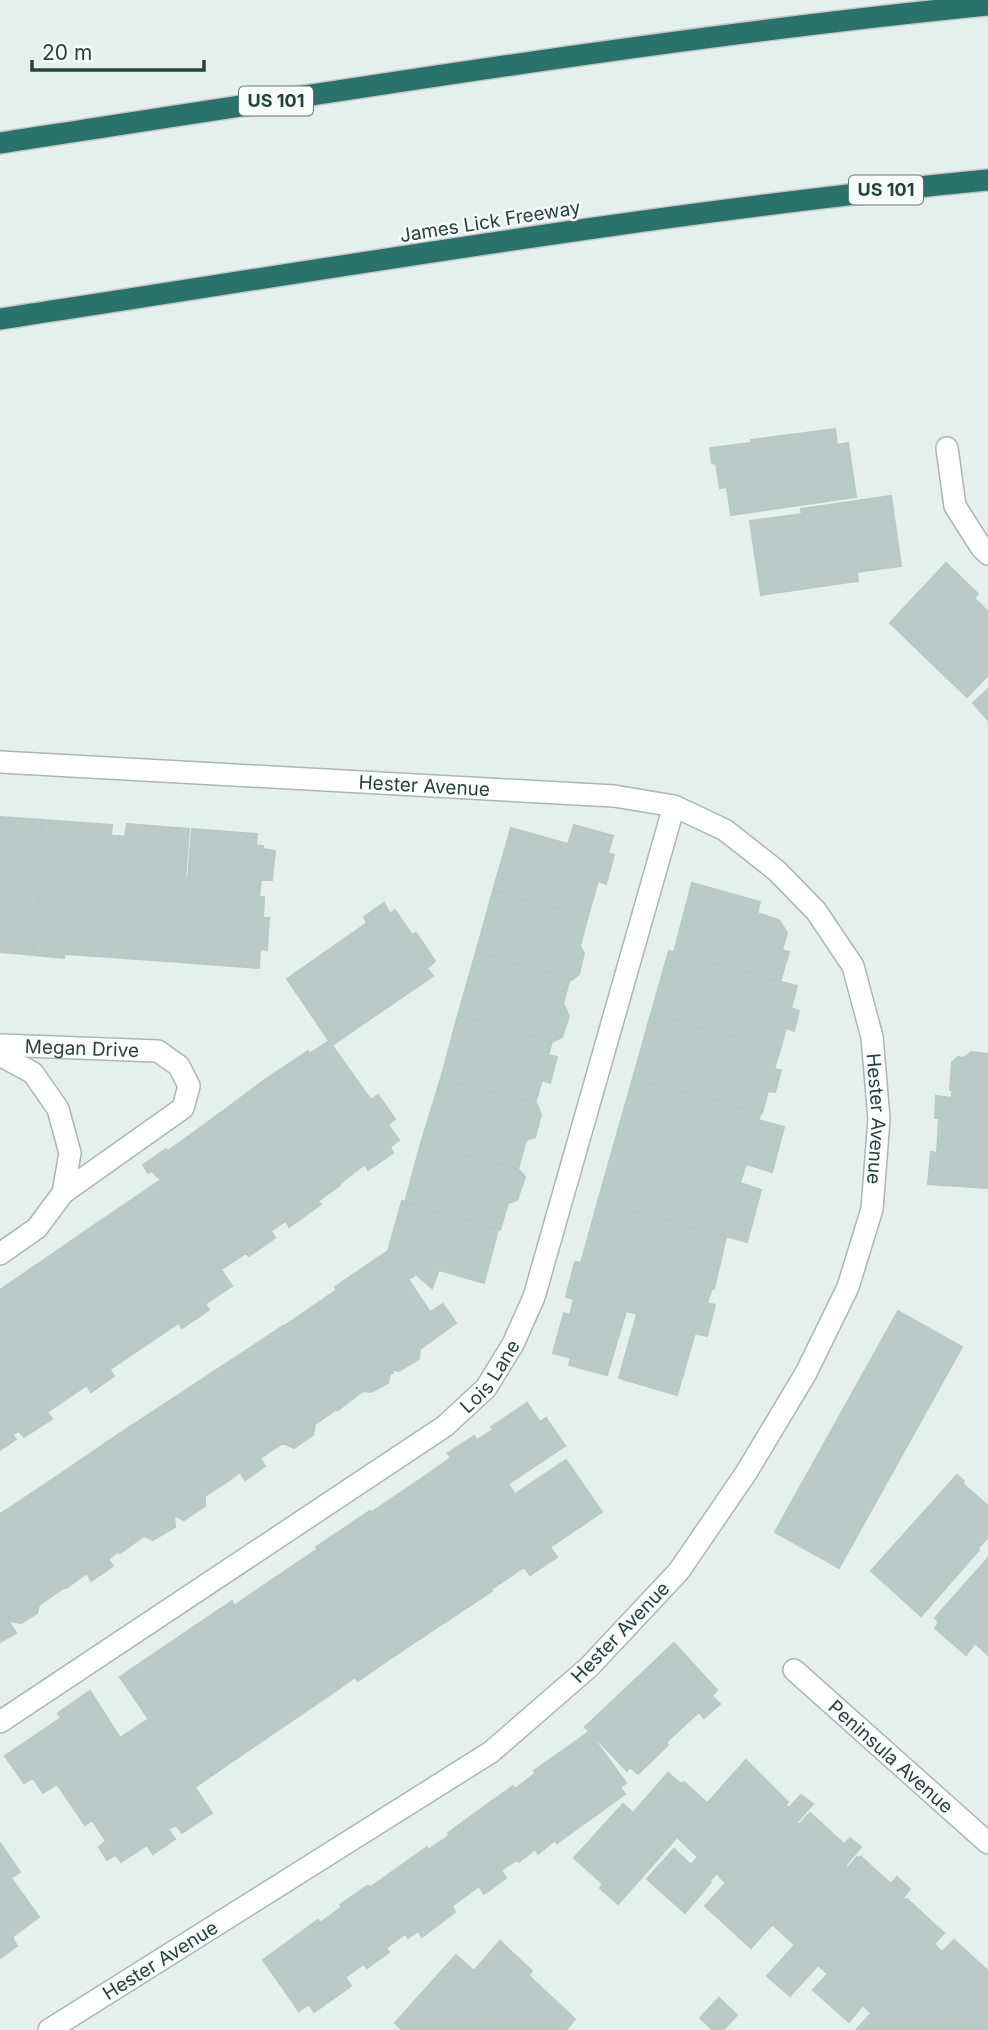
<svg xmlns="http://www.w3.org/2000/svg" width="988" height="2030" viewBox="0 0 988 2030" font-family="Inter,sans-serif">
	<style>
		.building { fill: #bacac6; stroke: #b7cac4; stroke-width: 2 }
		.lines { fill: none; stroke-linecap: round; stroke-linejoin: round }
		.minor-casing { stroke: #a7b8b5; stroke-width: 24 }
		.motorway-casing { stroke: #c1cac9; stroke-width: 24 }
		.minor { stroke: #fff; stroke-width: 21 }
		.motorway { stroke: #2c726c; stroke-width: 21 }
		.labels { text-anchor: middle; stroke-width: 5; stroke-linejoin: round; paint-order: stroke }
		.shield { fill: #f7fbf9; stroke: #627a77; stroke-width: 2 }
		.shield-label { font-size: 18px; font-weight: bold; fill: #22433f }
		.street-label { font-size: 19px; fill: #22433f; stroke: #f7fbf9 }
	</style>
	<rect width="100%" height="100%" fill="#e5efec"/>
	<!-- building -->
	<path class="building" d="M835 429 837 445 848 443 856 497 731 515 727 487 720 488 716 464 712 463 710 448 751 443V440Z
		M891 496 901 566 857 572 858 581 761 595 750 521 802 514 801 509Z
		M946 563 978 594 974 598 988 612V675L967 697 890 623Z
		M988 689V720L973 703Z
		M0 817 43 820 34 955 0 952Z
		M43 820 112 825 111 836H119L110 957 65 954 64 958 34 955Z
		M127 824 189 829 179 962 110 957 119 836 125 837Z
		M574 825 613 836 608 853 614 855 606 884 598 881 588 916 493 891 511 828 568 844Z
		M192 829 257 834 256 845 263 846V849L275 851 272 880H261L259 897H264L263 918H269L267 950 260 949 259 968 179 962 185 879H188Z
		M692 883 760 902 757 913 779 920 787 933 782 950 789 952 780 982 674 952Z
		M493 891 588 916 580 946 584 953 579 974 572 980 476 952Z
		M384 903 390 914 395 910 412 935 416 933 435 961 427 968 433 976 332 1045 287 979 367 923 364 917Z
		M669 951 797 986 791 1008 799 1011 794 1031 786 1028 780 1050 651 1014Z
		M476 952 570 979 563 1003 569 1016 562 1037 552 1042 458 1015Z
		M651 1014 780 1050 774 1069 781 1070 775 1092 768 1091 762 1113 633 1078Z
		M458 1015 552 1042 548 1055 557 1057 550 1083 542 1080 535 1104 441 1078Z
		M329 1041 371 1100 378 1095 395 1119 388 1125 399 1140 390 1147 393 1153 368 1170 365 1164 339 1184 266 1079 308 1051 309 1054Z
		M971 1052 988 1054V1188L928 1184 931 1152 937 1153 939 1118H935L936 1096 952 1098V1090H950L952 1062 958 1057 964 1058Z
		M441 1078 537 1104 541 1115 535 1137 526 1140 518 1169 421 1143Z
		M633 1078 761 1113 758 1120 784 1127 772 1172 746 1164 740 1183 761 1190 747 1242 598 1201Z
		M266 1079 340 1185 318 1201 321 1204 289 1227 286 1221 278 1226 207 1123Z
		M207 1123 278 1226 271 1231 275 1238 249 1256 246 1253 220 1270 161 1180 152 1171 148 1173 143 1165 166 1149 168 1151Z
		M421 1143 518 1169 525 1177 517 1200 508 1203 500 1230 405 1202Z
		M161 1180 232 1286 205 1304 209 1310 182 1328 179 1323 171 1328 99 1222Z
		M402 1201 498 1230 484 1283 439 1270 432 1288 388 1251Z
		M598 1201 726 1237 714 1289 712 1288 707 1303 715 1305 707 1336 695 1333 677 1395 619 1378 637 1314 626 1311 607 1375 569 1365 571 1358 553 1353 564 1313 570 1315 574 1299 566 1297 575 1262 581 1263Z
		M99 1222 171 1328 110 1369 38 1264Z
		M388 1251 410 1269 414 1276 408 1279 430 1312 443 1304 456 1323 420 1349 419 1359 399 1371 390 1369 335 1287Z
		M38 1264 114 1376 91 1392 87 1385 47 1412 0 1343V1290Z
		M337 1290 393 1373 390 1374 388 1383 371 1392 363 1391 338 1410 283 1327Z
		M898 1311 962 1347 839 1568 775 1532Z
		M283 1326 337 1409 315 1424 313 1435 294 1448 283 1443 230 1361Z
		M0 1343 52 1419 24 1437 19 1431 12 1435 16 1439 0 1450Z
		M230 1361 283 1443 260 1458 265 1466 245 1480 240 1472 228 1481 174 1398Z
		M174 1398 228 1481 205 1496V1506L184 1520 174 1515 119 1434Z
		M527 1403 540 1422 546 1418 565 1446 508 1484 515 1494 566 1460 602 1512 550 1547 557 1557 530 1575 448 1453 474 1436 477 1440 493 1430 491 1427Z
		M119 1434 174 1515 175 1527 153 1540 144 1536 120 1553 65 1471Z
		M451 1458 524 1567 490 1590 418 1481Z
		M65 1471 119 1551 108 1559 113 1566 91 1581 87 1573 66 1588 11 1507Z
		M957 1475 964 1481 963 1484 988 1506V1537L978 1548 979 1550 921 1616 871 1571Z
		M418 1481 492 1591 445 1622 372 1512Z
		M11 1507 65 1587 39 1605 37 1613 21 1623 10 1621 9 1619 8 1620 0 1608V1514Z
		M370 1511 445 1622 391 1658 316 1547Z
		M318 1549 391 1658 358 1681 355 1677 334 1692 263 1586Z
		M988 1558V1655L975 1643 966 1655 935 1628 939 1622 935 1618Z
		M263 1586 334 1692 275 1732 201 1622 232 1601 234 1606Z
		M0 1608 16 1633 0 1642Z
		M201 1622 275 1732 195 1787 120 1677Z
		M674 1643 717 1690 712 1696 720 1704 704 1718 699 1712 666 1742 668 1745 638 1774 630 1767 627 1771 585 1727Z
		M90 1691 120 1738 149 1719 212 1813 182 1833 176 1825 168 1829 175 1839 153 1854 147 1845 121 1862 116 1855 107 1860 99 1847 106 1841 92 1820 85 1825 57 1784 43 1793 33 1778 24 1783 5 1756 61 1718 58 1713Z
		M589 1732 626 1783 620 1787 625 1794 557 1843 555 1840 538 1854 535 1849 519 1862 481 1809 513 1786 515 1789 536 1773 534 1771Z
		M746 1760 788 1802 720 1877 717 1873 709 1881 711 1882 685 1913 647 1879 674 1849 691 1865 698 1857 677 1837Z
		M668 1773 681 1784 684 1782 707 1803 618 1904 600 1888 603 1884 574 1858 623 1804 633 1813Z
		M801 1795 813 1804 796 1823 799 1825 810 1813 844 1844 751 1948 705 1906 726 1883 720 1877 785 1805 789 1808Z
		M481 1809 518 1859 501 1870 506 1878 484 1894 479 1886 452 1906 455 1912 422 1937 418 1931 408 1938 371 1887 427 1847 428 1850 450 1835 448 1833Z
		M850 1838 861 1847 845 1866 848 1868 857 1857 860 1858 861 1857 891 1884 790 1996 767 1976 795 1945 772 1924Z
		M0 1843 20 1872 11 1878 39 1917 12 1937 17 1946 0 1958Z
		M897 1877 910 1889 903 1898 906 1900 907 1899 944 1933 871 2013 863 2005 849 2022 813 1990 828 1974 818 1965Z
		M367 1886 371 1887 405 1934 386 1948 389 1952 367 1968 364 1964 345 1977 351 1986 314 2012 309 2004 299 2011 263 1960 318 1920 320 1923 342 1907 340 1905Z
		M954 1940 988 1971V1977L940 2030H856L934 1944 942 1952Z
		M500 1941 532 1971 478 2030H402L395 2023 456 1955 474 1971Z
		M528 1975 575 2019 566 2030H478Z
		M988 1977V2030H940Z
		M719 1998 737 2015 723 2030H713L700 2018Z"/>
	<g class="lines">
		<!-- minor casing -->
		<g class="minor-casing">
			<g id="minor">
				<path d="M947 448 955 506 981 547 988 554"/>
				<path id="s1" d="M0 762 614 796 674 806 725 830 777 871 816 911 853 966 872 1037 879 1119 872 1209 848 1287 806 1373 746 1473 679 1571 589 1667 491 1752 49 2030"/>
				<path id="s2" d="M0 1045 158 1051 179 1066 189 1086 183 1108 63 1193 37 1228 0 1254"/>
				<path d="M0 1055 33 1073 58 1109 70 1153 63 1193"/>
				<path id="s3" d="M794 1670 988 1843"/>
				<path id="s4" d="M0 1722 445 1426 486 1388 513 1344 534 1297 674 806"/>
			</g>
		</g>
		<!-- motorway casing -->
		<g class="motorway-casing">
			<path id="motorway" d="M0 143C329 93 657 38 988 5
				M0 319C329 269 657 212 988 180"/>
		</g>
		<!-- minor -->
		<use href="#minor" class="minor"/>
		<!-- motorway -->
		<use href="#motorway" class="motorway"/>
	</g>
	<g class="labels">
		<!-- shield labels -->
		<g class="shield">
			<rect x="239" y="86.5" width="74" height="29" rx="5"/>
			<rect x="849" y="175.5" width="74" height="29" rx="5"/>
		</g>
		<g class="shield-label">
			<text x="276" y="107">US 101</text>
			<text x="886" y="196">US 101</text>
		</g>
		<!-- street labels -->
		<g class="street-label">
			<text transform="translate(490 221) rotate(-9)" y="7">James Lick Freeway</text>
			<text dy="7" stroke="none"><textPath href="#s1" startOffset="425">Hester Avenue</textPath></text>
			<text dy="7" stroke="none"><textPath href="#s2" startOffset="82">Megan Drive</textPath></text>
			<text dy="7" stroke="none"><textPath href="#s1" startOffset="1076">Hester Avenue</textPath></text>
			<text dy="7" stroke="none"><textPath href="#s4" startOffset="602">Lois Lane</textPath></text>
			<text transform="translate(620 1632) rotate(-46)" y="7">Hester Avenue</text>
			<text dy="7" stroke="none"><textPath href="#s3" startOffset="130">Peninsula Avenue</textPath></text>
			<text transform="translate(160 1960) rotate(-32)" y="7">Hester Avenue</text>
		</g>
	</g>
	<!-- scale -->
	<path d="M32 60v10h172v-10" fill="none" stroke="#22433f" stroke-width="3.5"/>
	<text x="42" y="60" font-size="21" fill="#22433f" stroke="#f7fbf9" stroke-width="5" paint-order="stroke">20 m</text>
</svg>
